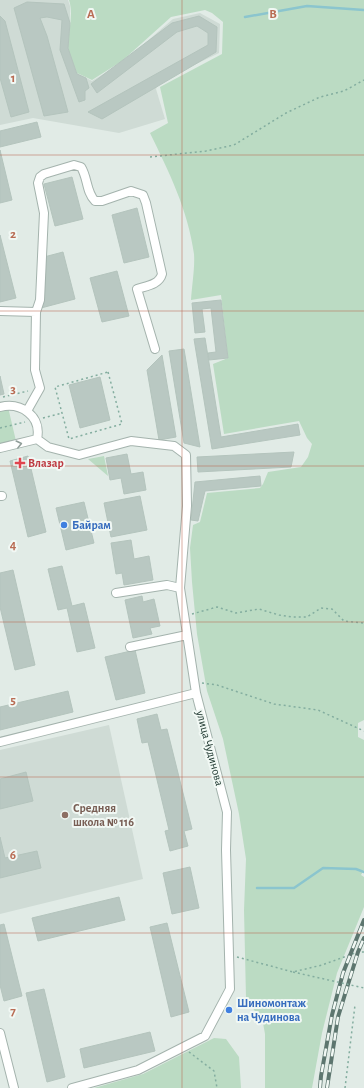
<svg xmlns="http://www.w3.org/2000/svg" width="364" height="1088" viewBox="0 0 364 1088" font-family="'Alegreya Sans',sans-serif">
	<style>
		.built { fill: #cfdbd5 }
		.green { fill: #bbdbc3 }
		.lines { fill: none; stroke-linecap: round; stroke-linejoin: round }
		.stream { stroke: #8bc5ce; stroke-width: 2.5 }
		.building { fill: #b9c8c2; stroke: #b4c4bd }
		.minor-casing { stroke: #a4b3ad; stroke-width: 10 }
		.path { stroke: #83ad9f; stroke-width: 1.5; stroke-dasharray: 2 3; stroke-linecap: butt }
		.minor { stroke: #fff; stroke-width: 8 }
		.rail-casing { stroke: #5d766f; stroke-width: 4 }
		.rail { stroke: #f1f8f4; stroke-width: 2.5; stroke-dasharray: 8; stroke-linecap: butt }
		.path-bridge { stroke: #83ad9f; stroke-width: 1.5; stroke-dasharray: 2 3; stroke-linecap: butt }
		.oneway { stroke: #909d99 }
		.grid { fill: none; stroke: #b96c54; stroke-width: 1; stroke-opacity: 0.55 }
		.health-dot { fill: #e0444e; stroke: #f1f8f4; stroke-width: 1.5 }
		.shop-dot { fill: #3f7fe0; stroke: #f1f8f4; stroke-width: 1.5 }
		.education-dot { fill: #8d6e63; stroke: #f1f8f4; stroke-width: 1.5 }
		.labels { text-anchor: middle; stroke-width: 4; stroke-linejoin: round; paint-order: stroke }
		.health-label { font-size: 12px; font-weight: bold; fill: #be3a42; stroke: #f1f8f4; text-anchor: start }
		.shop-label { font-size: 12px; font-weight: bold; fill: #366cbe; stroke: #f1f8f4; text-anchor: start }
		.street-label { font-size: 12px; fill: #223b33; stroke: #f1f8f4 }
		.education-label { font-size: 12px; font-weight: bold; fill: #785e54; stroke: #f1f8f4; text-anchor: start }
		.grid-label { font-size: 13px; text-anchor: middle; font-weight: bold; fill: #b96c54; stroke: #f1f8f4; stroke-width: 4; stroke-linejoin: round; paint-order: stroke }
	</style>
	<rect width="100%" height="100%" fill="#e1ebe6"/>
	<!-- built -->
	<path class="built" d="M0 0H68L70 6V23L68 48 77 73 92 81 124 61 173 19 200 13 220 24 219 53 159 82 156 89 165 119 119 133 33 118 0 125Z
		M109 725 143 879 0 914V750Z"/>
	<!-- green -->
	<path class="green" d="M69 0H364V720L358 723V737L364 740V870L361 875 364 877V907L337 973 322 1033 312 1088H265V1034L263 1023 246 998 244 910 246 859 239 814 223 739 207 691 197 634 192 582 190 548 193 525 200 522 207 493 260 488 263 484 268 472 301 467 308 457 312 444 307 438 299 421 224 434 213 364 228 358 221 295 191 300C192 285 195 267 194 254 188 210 169 172 150 133L168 123 160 87 222 54 223 22 212 13 205 10 171 17 122 61 92 80 77 73C74 65 69 55 68 47 68 31 74 15 69 0Z
		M8 407 16 441 0 445V409Z
		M104 456 108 476 88 459Z
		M214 1038 226 1039 239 1057 241 1088H94L143 1074Z"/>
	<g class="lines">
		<!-- stream -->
		<path class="stream" d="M245 17 307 6 364 10
			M257 888H294L323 868 356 869 364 872"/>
	</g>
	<!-- building -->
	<path class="building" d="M27 2 64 4 70 23 68 48 77 74 86 78 89 88 85 91V100L79 102 60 50 62 20 47 17 40 18 47 36 68 112 44 116 14 8Z
		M0 16 5 21 29 112 11 117 0 78Z
		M199 16 217 27 216 52 102 119 88 112 208 45V33L197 26 177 32 97 93 91 84 172 23Z
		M37 122 41 137 0 147V131Z
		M0 150 12 200 0 203Z
		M72 177 83 219 55 226 44 184Z
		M137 208 149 257 124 263 112 215Z
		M0 235 16 298 0 302Z
		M63 252 75 299 41 308 44 257Z
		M117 271 129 316 102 322 90 278Z
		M221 300 228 358 209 360 208 353 216 352 211 308 202 309 205 332 195 333 192 303Z
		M205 338 221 437 298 424 300 435 212 449 194 339Z
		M184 349 200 447 184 443 169 351Z
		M162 355 176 437 159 440 147 370Z
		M0 376 4 394 0 395Z
		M100 377 110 420 80 428 69 385Z
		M294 452 291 467 198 472 197 457Z
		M127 454 131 474 143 472 146 490 124 494 121 478 110 480 106 458Z
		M28 456 46 532 28 537 10 461Z
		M260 476 261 486 205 491 198 521 191 520 195 482Z
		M140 496 147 530 111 537 104 503Z
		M84 502 94 543 66 550 56 508Z
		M131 540 134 559 149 556 153 580 124 585 122 573 116 574 111 543Z
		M62 566 72 606 84 603 95 648 77 652 67 608 58 610 48 569Z
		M13 570 35 665 15 670 0 607V573Z
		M142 596 143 602 154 599 160 626 150 628 152 634 133 638 125 600Z
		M135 650 145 693 116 700 105 657Z
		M68 691 73 712 0 730V707Z
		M157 714 161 730 167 729 192 829 184 831 188 846 170 851 165 831 169 830 148 742 142 743 137 719Z
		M26 772 33 801 0 809V779Z
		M0 837 5 858 37 851 41 868 0 878Z
		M190 867 199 908 172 914 163 873Z
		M119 897 125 920 38 941 32 918Z
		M167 923 189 1012 171 1017 150 927Z
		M4 924 22 996 4 1001 0 985V925Z
		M44 989 65 1077 47 1082 26 993Z
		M150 1032 155 1051 84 1068 80 1049Z"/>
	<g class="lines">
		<!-- minor casing -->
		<g class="minor-casing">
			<path id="minor" d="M0 311 36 312 35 370 40 388 27 411
				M36 312 40 300 44 213 38 183 40 177 44 174 74 165 81 167C88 178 86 192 95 201H102L131 191 143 195 146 203 162 274C159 285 146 286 137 289L155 349
				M0 407C21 402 42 416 37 439
				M37 439 48 447 79 455 131 441 174 446 186 455 187 506 180 588 196 693 227 812 226 850 230 989 205 1036 138 1070 72 1088
				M0 448 37 439
				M0 496H2
				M116 593 167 585 180 588
				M130 647 187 635
				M0 742 196 693
				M0 1033 14 1088"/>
		</g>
		<!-- path -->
		<path class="path" d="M150 157 206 151 234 145 286 113 320 97 344 91 364 80
			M108 372 122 424 69 439 55 387Z
			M3 397 28 391
			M43 418 62 413
			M0 428 25 422
			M192 614 217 607 236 613 259 609 279 615 292 617H307L321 608 332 609 344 621 364 623
			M202 683 217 685 274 704 318 710 364 731
			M237 957 293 972 322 965 358 952H364
			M189 1052 214 1071 217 1088
			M345 1088 355 1005"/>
		<!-- minor -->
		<use href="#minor" class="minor"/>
		<!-- rail casing -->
		<g class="rail-casing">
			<path id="rail" d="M320 1088 321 1076 332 1015 343 973 364 920
				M327 1088 338 1017 358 952 364 938"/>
		</g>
		<!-- rail -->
		<use href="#rail" class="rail"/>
		<!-- path-bridge -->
		<path class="path-bridge" d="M293 972 364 988"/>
	</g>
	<!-- one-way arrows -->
	<defs><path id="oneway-chevron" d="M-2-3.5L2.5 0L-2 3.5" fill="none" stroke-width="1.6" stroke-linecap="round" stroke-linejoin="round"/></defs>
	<use class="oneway" href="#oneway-chevron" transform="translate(19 444) rotate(-14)"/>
	<!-- grid -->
	<path class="grid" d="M182 0V1088M0 155H364M0 311H364M0 466H364M0 622H364M0 777H364M0 933H364"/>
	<!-- markers -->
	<path class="health-dot" d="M18 457h4v4h4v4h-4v4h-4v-4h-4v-4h4z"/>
	<g class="shop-dot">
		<circle cx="64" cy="525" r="4"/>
		<circle cx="229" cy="1010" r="4"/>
	</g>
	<circle class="education-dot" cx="65" cy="815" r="4"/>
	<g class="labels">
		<!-- health labels -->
		<g class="health-label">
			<text x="28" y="467">Влазар</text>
		</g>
		<!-- shop labels -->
		<g class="shop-label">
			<text x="72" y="529">Байрам</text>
			<text x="237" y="1007">Шиномонтаж<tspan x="237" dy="14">на Чудинова</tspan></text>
		</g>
		<!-- street labels -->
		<g class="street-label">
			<text transform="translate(210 748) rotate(75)" y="4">улица Чудинова</text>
		</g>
		<!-- education labels -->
		<g class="education-label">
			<text x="73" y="812">Средняя<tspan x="73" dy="14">школа № 116</tspan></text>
		</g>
	</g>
	<g class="grid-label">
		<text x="91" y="18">A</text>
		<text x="273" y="18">B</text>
		<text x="13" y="82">1</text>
		<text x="13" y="238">2</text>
		<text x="13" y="393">3</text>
		<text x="13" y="549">4</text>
		<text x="13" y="704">5</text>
		<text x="13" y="859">6</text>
		<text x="13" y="1015">7</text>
	</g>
</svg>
